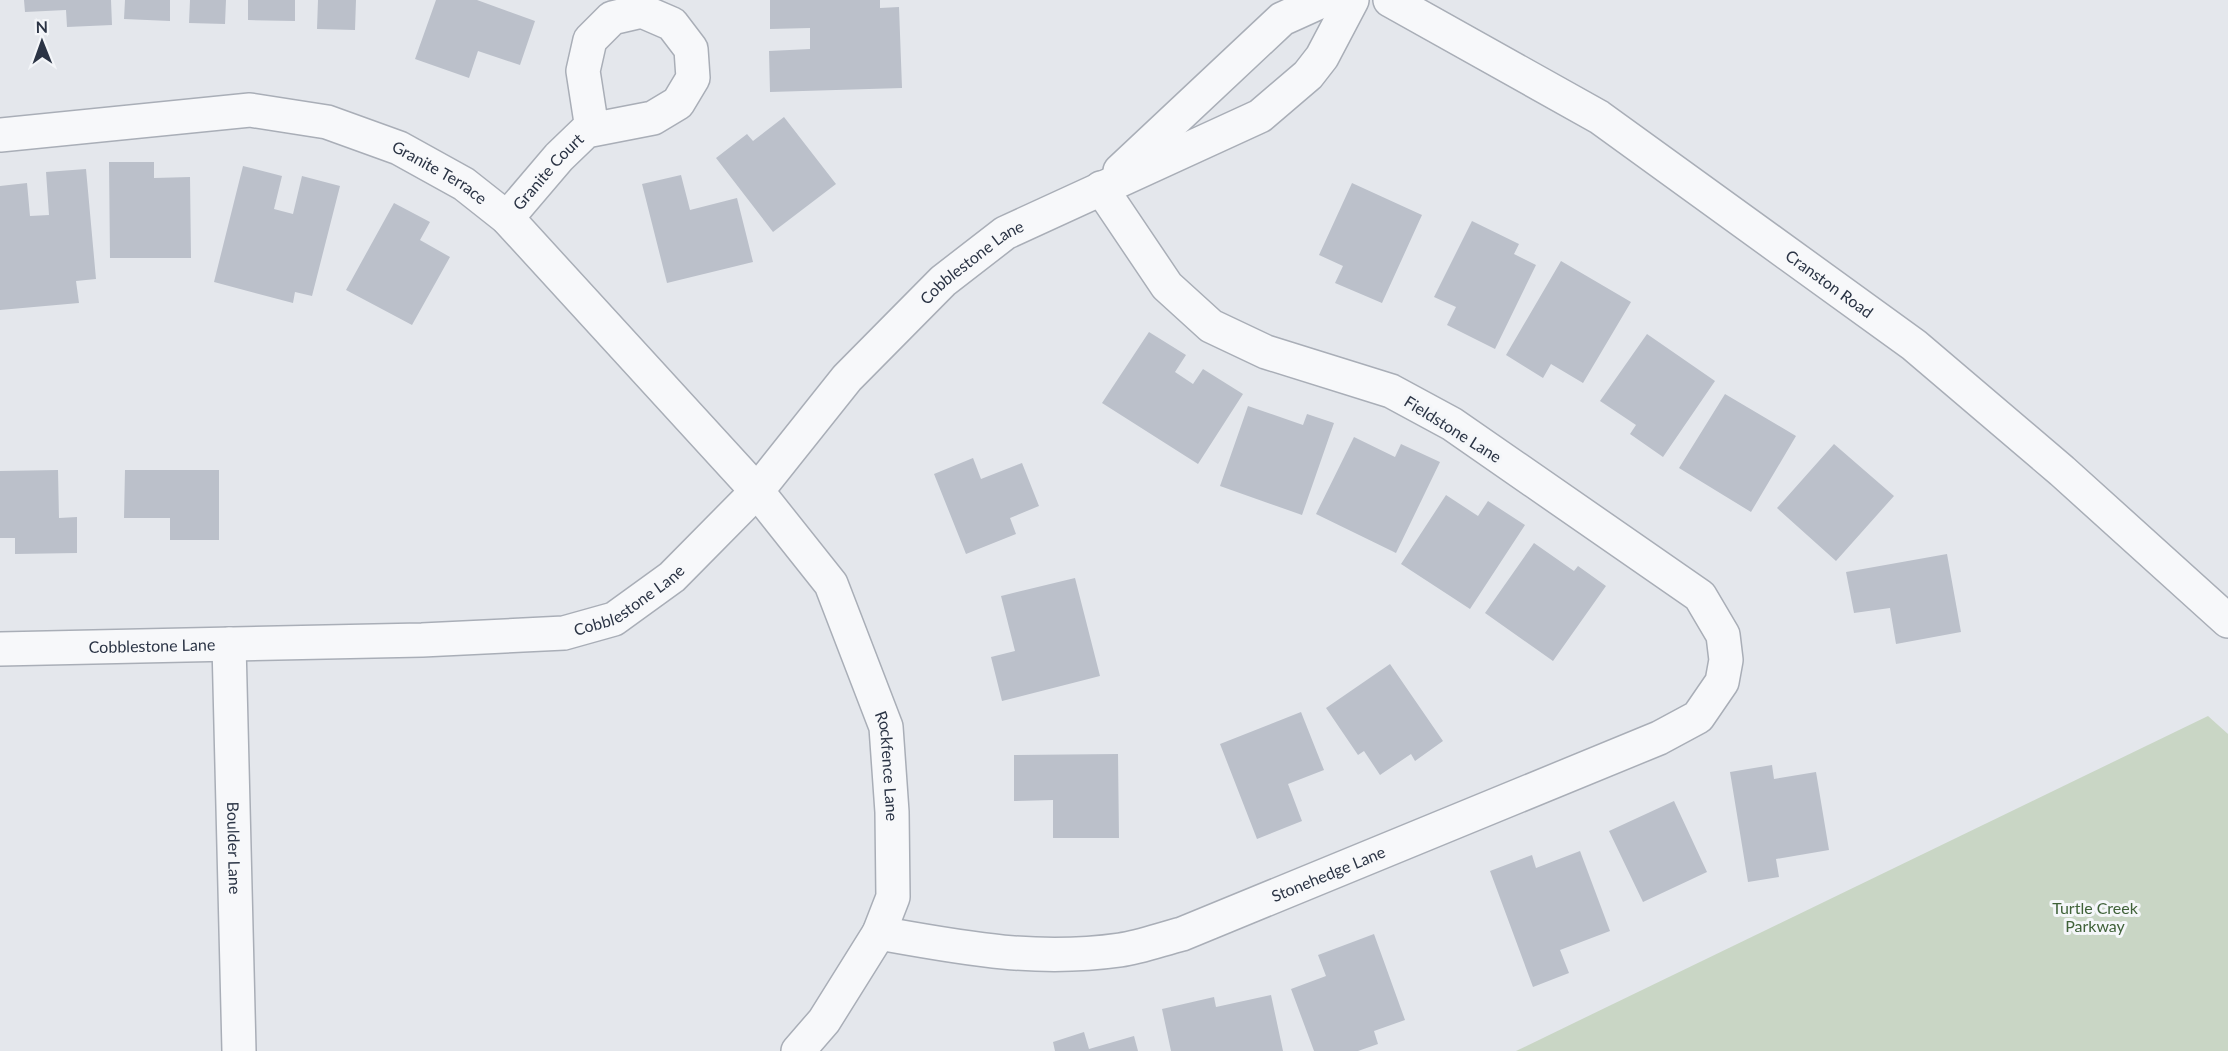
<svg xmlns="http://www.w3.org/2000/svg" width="2228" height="1051" viewBox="0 0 2228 1051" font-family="Lato,sans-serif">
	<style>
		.green { fill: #c9d6c5 }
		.building { fill: #bbc0ca }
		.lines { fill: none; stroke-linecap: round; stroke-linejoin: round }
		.minor-casing { stroke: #a9aeb7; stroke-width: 36 }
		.tertiary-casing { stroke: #a9aeb7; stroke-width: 36 }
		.minor { stroke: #f7f8fa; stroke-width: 33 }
		.tertiary { stroke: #f7f8fa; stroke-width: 33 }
		.labels { text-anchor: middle; stroke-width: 6; stroke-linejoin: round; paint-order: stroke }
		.street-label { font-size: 16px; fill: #2b3445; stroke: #f4f6f9 }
		.park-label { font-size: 16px; fill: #3f6138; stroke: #f4f6f9 }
	</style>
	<rect width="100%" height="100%" fill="#e4e7ec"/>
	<!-- green -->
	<path class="green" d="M2208 716 2228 734V1051H1516Z"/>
	<!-- building -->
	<path class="building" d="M24 0H111L112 25 67 27 66 10 25 12Z
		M125 0H170V21L124 19Z
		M190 0H226L225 24 189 23Z
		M248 0H295V21L248 20Z
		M318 0H356L355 30 317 29Z
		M436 0H477L535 21 520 65 478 51 469 78 415 59Z
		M770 0H880V8L899 7 902 88 770 92 769 51 810 49V28L770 29Z
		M784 117 836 184 773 232 716 158 747 134 753 141Z
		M109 162H154V178L190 177 191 258H110Z
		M243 166 282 176 274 209 293 214 302 176 340 186 312 296 295 292 293 303 214 282Z
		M86 169 96 279 76 281 79 303 0 310V186L27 183 30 216 49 215 46 172Z
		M681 175 690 210 737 198 753 262 667 283 642 184Z
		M1352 183 1422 215 1382 303 1335 283 1343 266 1319 255Z
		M394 203 430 222 420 240 450 257 412 325 346 290Z
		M1472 221 1519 244 1514 254 1536 265 1495 349 1447 325 1456 307 1434 297Z
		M1561 261 1631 302 1583 383 1551 364 1543 378 1506 355Z
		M1149 332 1186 355 1175 372 1193 384 1203 369 1243 394 1198 464 1102 403Z
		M1647 334 1715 381 1663 457 1630 434 1636 425 1600 401Z
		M1725 394 1796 436 1751 512 1679 468Z
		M1248 406 1303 425 1307 414 1334 423 1302 515 1220 486Z
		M1354 437 1395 457 1401 444 1440 462 1396 553 1316 514Z
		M1834 444 1894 496 1836 561 1777 508Z
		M973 458 981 479 1022 463 1039 506 1010 518 1016 534 966 554 934 474Z
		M58 470 59 518 77 517V553L15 554V538H0V471Z
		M125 470H219V540H170V518H124Z
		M1446 495 1478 516 1488 501 1525 525 1470 609 1401 564Z
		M1534 543 1574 571 1578 566 1606 586 1553 661 1485 613Z
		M1947 554 1961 632 1896 644 1890 608 1854 613 1846 572Z
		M1075 578 1100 676 1002 701 991 657 1015 651 1001 596Z
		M1390 664 1443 741 1415 761 1411 754 1380 775 1364 751 1358 755 1326 708Z
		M1301 712 1324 770 1288 784 1302 821 1257 839 1220 744Z
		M1118 754 1119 838H1053V800L1014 801V755Z
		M1772 765 1774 779 1816 772 1829 850 1776 859 1779 877 1748 882 1730 772Z
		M1674 801 1707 872 1643 902 1609 831Z
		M1580 851 1610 931 1560 950 1569 973 1533 987 1490 871 1532 855 1536 868Z
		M1374 934 1405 1020 1374 1031 1378 1044 1358 1051H1314L1291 989 1326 976 1318 955Z
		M1271 995 1283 1051H1171L1162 1009 1214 997 1216 1007Z
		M1084 1032 1089 1049 1134 1036 1138 1051H1055L1053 1042Z"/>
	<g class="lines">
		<!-- minor casing -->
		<g class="minor-casing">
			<g id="minor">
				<path id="s1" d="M0 135 250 110 327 122 399 148 464 184 507 218 757 491 831 584 886 727 892 812 893 897 879 933 824 1021 798 1051"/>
				<path d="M1120 171 1282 19 1324 0"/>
				<path id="s2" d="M507 218 559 157 586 131 653 118 678 103 693 78 691 49 672 24 642 11 612 18 590 40 583 71 592 129"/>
				<path id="s3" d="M229 644 239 1051"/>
				<path id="s4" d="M0 649 422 640 564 633 614 619 672 577 757 491 847 378 943 281 1005 233 1260 116 1308 75 1322 57 1352 0"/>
				<path id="s5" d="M879 933C963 948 1035 962 1120 950 1141 947 1162 939 1182 934L1659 738 1698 717 1722 682 1726 660 1723 635 1700 596 1452 424 1391 391 1266 352 1211 326 1167 286 1101 188"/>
			</g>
		</g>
		<!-- tertiary casing -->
		<g class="tertiary-casing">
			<g id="tertiary">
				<path id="s6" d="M1390 0 1599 117 1914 345 2062 471 2228 621"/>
			</g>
		</g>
		<!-- minor -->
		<use href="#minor" class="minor"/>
		<!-- tertiary -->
		<use href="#tertiary" class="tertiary"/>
	</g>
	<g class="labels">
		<!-- street labels -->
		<g class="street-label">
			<text dy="6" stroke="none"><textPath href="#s2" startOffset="62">Granite Court</textPath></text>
			<text dy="6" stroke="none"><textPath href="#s1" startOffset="453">Granite Terrace</textPath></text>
			<text dy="6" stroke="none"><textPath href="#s4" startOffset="1124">Cobblestone Lane</textPath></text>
			<text dy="6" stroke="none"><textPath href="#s6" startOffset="524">Cranston Road</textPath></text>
			<text transform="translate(1453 429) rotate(32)" y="6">Fieldstone Lane</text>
			<text dy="6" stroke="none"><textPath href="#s4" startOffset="638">Cobblestone Lane</textPath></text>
			<text dy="6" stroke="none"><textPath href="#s4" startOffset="152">Cobblestone Lane</textPath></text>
			<text dy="6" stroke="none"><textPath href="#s1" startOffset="1216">Rockfence Lane</textPath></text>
			<text dy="6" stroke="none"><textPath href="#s3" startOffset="204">Boulder Lane</textPath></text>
			<text dy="6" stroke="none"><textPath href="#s5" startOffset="465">Stonehedge Lane</textPath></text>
		</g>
		<!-- park labels -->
		<g class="park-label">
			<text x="2095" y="914">Turtle Creek<tspan x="2095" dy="18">Parkway</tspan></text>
		</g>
	</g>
	<!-- north arrow -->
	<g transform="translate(42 42) rotate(359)" stroke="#f4f6f9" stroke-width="4.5" paint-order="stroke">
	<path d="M0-4.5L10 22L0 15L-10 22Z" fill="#2b3445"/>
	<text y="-9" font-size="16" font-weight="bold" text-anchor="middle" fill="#2b3445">N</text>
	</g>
</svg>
